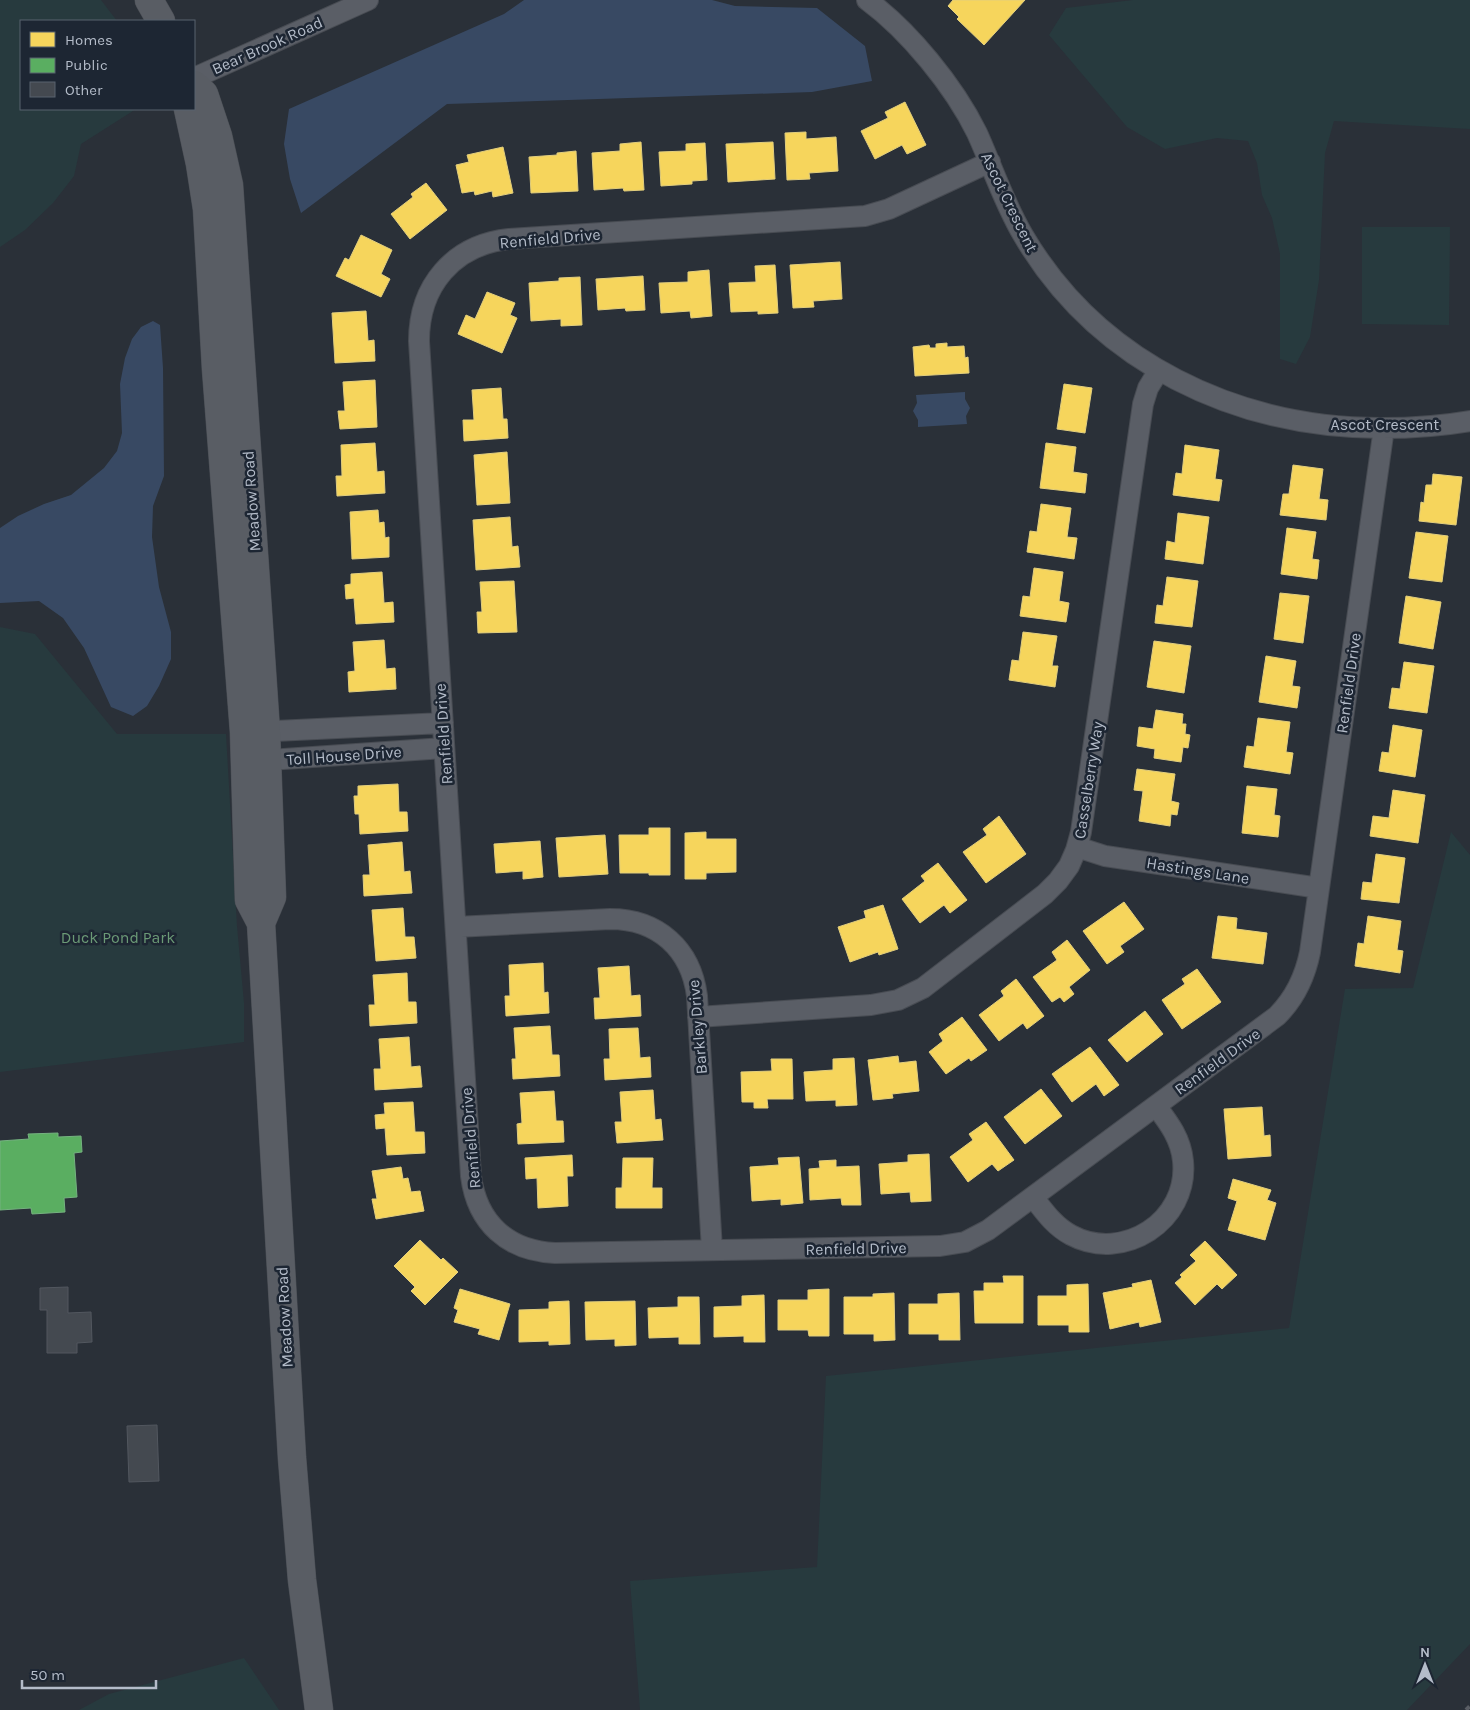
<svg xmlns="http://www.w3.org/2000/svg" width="1470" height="1710" viewBox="0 0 1470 1710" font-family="Karla,sans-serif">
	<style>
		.green { fill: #273a3e }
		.water { fill: #384963 }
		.homes { fill: #f6d55c; stroke: #e2ce7d }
		.public { fill: #5aae61; stroke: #75b280 }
		.building { fill: #444950; stroke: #52575f }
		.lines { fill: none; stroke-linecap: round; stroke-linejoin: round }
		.street-casing { stroke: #484c53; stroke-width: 22 }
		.secondary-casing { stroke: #484c53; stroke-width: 29 }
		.street { stroke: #5a5e66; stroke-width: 20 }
		.secondary { stroke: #595d64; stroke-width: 28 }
		.rail { stroke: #595d64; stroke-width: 4; stroke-dasharray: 5 5; stroke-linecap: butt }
		.labels { text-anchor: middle; stroke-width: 5; stroke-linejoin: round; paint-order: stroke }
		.street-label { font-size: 16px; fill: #b4bcc9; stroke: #1d2633 }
		.park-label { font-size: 16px; fill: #6b9a76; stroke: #1d2633 }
	</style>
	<rect width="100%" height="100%" fill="#2a3038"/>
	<!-- green -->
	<path class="green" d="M0 0H101L117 21H21V109H136L81 144 74 176 53 203 25 230 0 247Z
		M1133 0H1470V129L1334 121 1325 153 1319 280 1310 337 1296 364 1280 359V254L1272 218 1262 195 1257 163 1248 141 1217 138 1165 149 1127 127 1049 35 1066 8Z
		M1362 227H1450L1449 325 1362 324Z
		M0 627 35 634 117 734H226L237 926 244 1003V1042L0 1072Z
		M1451 832 1470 855V1644L1407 1710H640L630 1581 817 1567 826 1376 1289 1328 1345 989 1413 988Z
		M244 1658 279 1710H79L109 1694Z"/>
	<!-- water -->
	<path class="water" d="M524 0H712L735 6 817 8 865 46 872 81 812 92 447 104 301 213 290 179 284 144 289 109 504 14Z
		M153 321 160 325 163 368 164 476 153 506 152 537 159 587 171 632V659L159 686 147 706 133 716 111 707 84 648 63 618 39 601 0 603V528L18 516 44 504 71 495 104 468 117 451 122 433 120 384 125 358 132 339 141 327Z
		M965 392V399L970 408 966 416 967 424 918 427V420L913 411 917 403 916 395Z"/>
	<!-- homes -->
	<path class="homes" d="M953 0H1025L984 45 957 19 959 17 948 6Z
		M905 102 926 145 907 154 902 145 875 159 861 131 888 118 885 112Z
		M806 132V139L836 137 838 171 809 173 810 179 787 180 785 133Z
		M641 142 644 190 624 191 623 188 594 190 592 153 620 151V144Z
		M773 142 775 179 728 182 726 144Z
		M705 143 707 180 692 181V184L661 186 659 152 686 151V144Z
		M503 147 513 193 493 197 492 191 475 195 474 191 462 193 456 165 469 162 467 155Z
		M576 151 578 191 531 193 529 157 557 155V153Z
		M426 183 447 210 410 239 391 214 413 197 411 194Z
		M361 235 392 250 381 274 390 279 381 297 336 276 345 258 349 260Z
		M840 262 842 299 813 301 814 307 793 308 790 265Z
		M775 265 778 313 758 314V311L731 312 729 283 756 282 755 266Z
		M709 270 712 316 691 318 690 311 661 313 659 283 688 282V272Z
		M643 276 645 310 626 311 625 308 598 310 596 279Z
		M580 277 582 325 561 326V319L531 321 529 283 559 281V278Z
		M487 292 515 303 510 315 517 318 502 353 458 334 466 315 475 319Z
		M366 311 368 341 374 340 375 361 335 363 332 313Z
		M947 343V347L964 346 965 358 968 357 969 373 915 376 913 347 929 345 930 348H936V344Z
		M375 380 377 427 340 429 338 411H345L343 382Z
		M1064 384 1092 388 1085 433 1057 429Z
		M501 388 503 419H507L508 438 464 441 463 420H474L472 390Z
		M375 443 377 472 384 471 385 493 337 496 336 476H342L341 445Z
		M1046 443 1076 447 1073 472 1087 474 1085 493 1040 488Z
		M1185 445 1219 450 1215 479 1222 480 1219 501 1173 495 1176 473 1182 474Z
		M507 452 510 503 477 505 474 455Z
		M1293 465 1323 469 1319 499 1328 500 1326 520 1280 515 1283 494H1289Z
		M1433 474 1462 477 1456 525 1419 521 1421 502 1424 503 1426 485H1432Z
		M1041 504 1071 508 1067 537 1077 538 1074 559 1027 552 1030 531 1037 532Z
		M378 510 379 523 384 522 385 538 389 537V557L352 559 350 512Z
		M1178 513 1209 517 1203 564 1165 559 1167 541 1175 543Z
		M510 517 512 547 518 546 520 567 476 570 473 520Z
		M1287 528 1316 532 1312 559 1319 560 1317 579 1281 574Z
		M1416 532 1448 536 1442 582 1409 578Z
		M1034 568 1063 572 1059 601 1069 603 1066 622 1020 616 1023 596 1030 597Z
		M382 572 384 603 393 602 394 622 356 624 354 598 346 599 345 585 351 584V574Z
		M1167 577 1198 581 1192 627 1155 623 1157 605 1163 606Z
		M514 581 517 632 478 633 477 612H482L480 582Z
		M1280 593 1309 596 1303 643 1274 639Z
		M1406 596 1441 602 1433 649 1399 643Z
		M1023 632 1057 636 1052 666H1058L1055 687 1009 680 1012 660 1019 661Z
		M384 640 386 669 395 668 396 689 349 692 348 672 355 671 353 642Z
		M1154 641 1191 646 1184 693 1147 687Z
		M1266 656 1296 661 1292 686 1300 687 1297 708 1259 702Z
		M1404 662 1434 666 1427 713 1389 708 1392 688 1400 689Z
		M1156 710 1183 714 1182 724H1186L1185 734 1190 735 1188 748 1183 747 1181 762 1154 758 1155 749 1137 746 1139 727 1153 729Z
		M1258 718 1290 722 1286 752 1293 753 1290 774 1244 767 1247 746 1254 747Z
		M1393 725 1422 730 1415 777 1379 771 1382 752 1389 753Z
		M1137 769 1175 774 1171 801 1179 803 1177 815 1171 814 1170 826 1139 821 1143 791 1134 790Z
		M398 784 399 812H407L408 831 360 834 359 814H355L354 796H358V786Z
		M1247 786 1277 789 1274 815 1280 816 1278 837 1242 833Z
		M1393 790 1425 795 1418 843 1370 836 1373 816 1389 818Z
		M999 816 1026 854 986 883 963 852 987 835 983 829Z
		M649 828H670V875H649V873H620L619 835H649Z
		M706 832V839H736V872L706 873V879H685V833Z
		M605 835 608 874 559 877 556 838Z
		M540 841 543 877 523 879V871L496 873 494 844Z
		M402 842 404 872 410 871 412 893 364 896 363 875H370L368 845Z
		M1376 854 1405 858 1399 903 1361 899 1363 882 1372 883Z
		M938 863 967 900 950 913 944 905 920 923 902 899 925 881 921 876Z
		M1124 902 1144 929 1120 946 1124 952 1107 964 1083 931Z
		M883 905 898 949 879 955 878 952 850 962 838 927 866 918 864 911Z
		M403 908 405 937H414L416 958 376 961 372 910Z
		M1218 916 1237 918 1236 929 1267 933 1263 964 1212 958Z
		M1368 916 1401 921 1397 950 1403 951 1400 973 1355 966 1358 943 1364 944Z
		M1067 940 1090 970 1069 987 1074 994 1064 1002 1060 997 1052 1002 1033 977 1057 960 1052 952Z
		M543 963 544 993 548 992 549 1013 506 1016 505 996H510L509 965Z
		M629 966 631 996 640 995 641 1016 595 1019 594 998H600L598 968Z
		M1197 969 1221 1002 1182 1029 1162 1000 1185 984 1182 979Z
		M407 973 408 1002H416L417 1023 370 1026 369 1005H375L373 975Z
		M1016 979 1044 1016 1027 1029 1023 1023 999 1041 979 1015 1004 996 1001 991Z
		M1145 1011 1163 1034 1127 1062 1108 1040Z
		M962 1017 987 1050 971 1061 969 1058 946 1074 929 1052 943 1041 939 1034Z
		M550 1026 552 1055H559L560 1076 513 1079 512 1059H516L514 1028Z
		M638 1028 640 1058 650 1057 651 1077 605 1080 604 1059H610L609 1029Z
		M409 1037 411 1067 420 1066 422 1087 375 1090 374 1069H381L379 1039Z
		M1090 1047 1119 1085 1104 1096 1096 1084 1072 1102 1052 1074Z
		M898 1056 899 1063 916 1061 919 1091 892 1094 893 1098 873 1100 868 1060Z
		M854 1058 857 1105 836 1106V1100L806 1101 804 1072 833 1070V1059Z
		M771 1059H792L793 1099H767L768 1108H754V1102H742L741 1072 772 1071Z
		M1041 1089 1062 1116 1025 1144 1004 1117Z
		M653 1090 655 1120 661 1119 663 1140 617 1143 615 1122H622L620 1092Z
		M554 1091 556 1121H563L564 1142 518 1144 517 1124 522 1123 520 1093Z
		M413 1102 415 1132H424L425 1153 387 1155 385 1128 376 1129 375 1115 385 1114 384 1103Z
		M1262 1107 1264 1136 1270 1135 1271 1156 1228 1159 1224 1109Z
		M986 1122 1014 1160 998 1171 992 1164 968 1182 950 1157 973 1140 969 1134Z
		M929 1154 931 1201 911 1202 910 1192 881 1194 879 1164 908 1162V1155Z
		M572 1155 573 1176H567L568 1206 538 1208 537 1178 526 1179 525 1158Z
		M799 1157 803 1203 781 1205V1199L752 1201 750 1167 779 1165 778 1158Z
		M623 1158H653L652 1188H662V1208H616V1188H622Z
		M836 1160V1167L859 1166 861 1205H842L841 1198 810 1200 809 1169 820 1168 819 1161Z
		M401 1167 403 1179 408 1178 411 1192 420 1191 424 1211 376 1219 372 1199H377L372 1171Z
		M1233 1179 1271 1190 1267 1200 1276 1203 1265 1240 1228 1230 1237 1201 1228 1198Z
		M420 1240 441 1260 443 1258 458 1272 425 1305 411 1291 415 1287 394 1266Z
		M1205 1241 1237 1275 1222 1289 1217 1284 1195 1305 1175 1283 1182 1277 1180 1275 1196 1261 1190 1255Z
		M1003 1276H1023V1323H975L974 1291H984V1283H1004Z
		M1151 1280 1161 1322 1140 1327 1139 1322 1110 1329 1103 1293 1133 1287 1132 1284Z
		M1088 1284 1089 1332H1069V1325H1038V1296H1067V1285Z
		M460 1289 510 1304 499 1340 478 1334 480 1329 454 1322 458 1310 454 1308Z
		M829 1289V1336H809L808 1330H778V1300H808V1290Z
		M894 1293 895 1340 874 1341V1334H844V1297H873V1294Z
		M959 1293 960 1340H939V1334H909V1304H938V1294Z
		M764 1295 765 1342H744V1336L714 1337V1307L742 1306V1296Z
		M678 1297H699L700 1344H679V1337L649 1338 648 1308 678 1307Z
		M569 1301 570 1344 549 1345V1341L519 1342V1310L549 1309V1302Z
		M635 1301 636 1345 615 1346V1339L586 1340 585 1302Z"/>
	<!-- public -->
	<path class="public" d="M58 1133V1137L81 1136 82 1152 74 1153 77 1197 64 1198 65 1212 32 1214 31 1208 0 1210V1141L29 1139 28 1134Z"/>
	<!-- building -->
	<path class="building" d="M68 1287V1313L91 1312 92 1342 77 1343V1353H47V1310H40V1288Z
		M157 1425 159 1481 129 1482 127 1426Z"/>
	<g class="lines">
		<!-- street casing -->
		<g class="street-casing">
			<path id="street" d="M867 0C909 31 954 86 977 133 992 166 1004 203 1023 235 1098 363 1237 428 1382 428 1411 428 1441 426 1470 421
				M194 78 368 0
				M990 162 889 209 865 216 509 239C453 245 419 286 419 341L471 1176C477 1223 508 1251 555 1253L940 1246 965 1242 988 1230 1277 1016C1295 998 1305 977 1310 952L1384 428
				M252 732 443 723
				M254 761 444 748
				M1077 847 1105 856 1319 888
				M456 927 610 919C658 919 691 949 697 996L712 1250
				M698 1017 871 1005 898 1000 923 988 1045 894 1058 881 1069 866 1076 850 1081 832 1143 404 1148 388 1159 370
				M1033 1197C1044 1211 1054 1226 1071 1235 1123 1263 1189 1221 1183 1161 1181 1139 1169 1123 1156 1106"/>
		</g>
		<!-- secondary casing -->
		<g class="secondary-casing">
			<path id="secondary" d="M149 0 161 21
				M194 85 204 94 218 136 229 185 266 731 272 897 261 923
				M188 109 200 164 207 209 216 369 244 732 249 900 261 923 292 1458 302 1580 319 1710"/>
		</g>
		<!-- street -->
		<use href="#street" class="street"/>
		<!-- secondary -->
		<use href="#secondary" class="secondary"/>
		<!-- rail -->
		<path class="rail" d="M1466 1710 1470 1706"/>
	</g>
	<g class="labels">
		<!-- street labels -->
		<g class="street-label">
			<text transform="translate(267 45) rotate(-24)" y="6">Bear Brook Road</text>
			<text transform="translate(1010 202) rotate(64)" y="6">Ascot Crescent</text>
			<text transform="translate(550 238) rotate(-5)" y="6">Renfield Drive</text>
			<text x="1385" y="430">Ascot Crescent</text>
			<text transform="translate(251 501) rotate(-94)" y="6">Meadow Road</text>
			<text transform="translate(1348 683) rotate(-82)" y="6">Renfield Drive</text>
			<text transform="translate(443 734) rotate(-94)" y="6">Renfield Drive</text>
			<text transform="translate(344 755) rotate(-4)" y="6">Toll House Drive</text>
			<text transform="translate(1088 780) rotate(-81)" y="6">Casselberry Way</text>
			<text transform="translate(1198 870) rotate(9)" y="6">Hastings Lane</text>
			<text transform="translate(697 1027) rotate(-95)" y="6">Barkley Drive</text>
			<text transform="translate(1217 1061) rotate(-36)" y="6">Renfield Drive</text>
			<text transform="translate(470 1138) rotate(-95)" y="6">Renfield Drive</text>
			<text transform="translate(856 1248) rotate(-1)" y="6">Renfield Drive</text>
			<text transform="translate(284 1317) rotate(-93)" y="6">Meadow Road</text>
		</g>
		<!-- park labels -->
		<g class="park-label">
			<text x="118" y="943">Duck Pond Park</text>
		</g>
	</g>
	<!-- legend -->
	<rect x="20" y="20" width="175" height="90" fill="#1d2633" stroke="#59626f"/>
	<rect x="30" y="32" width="25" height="15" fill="#f6d55c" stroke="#59626f"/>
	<text x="65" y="45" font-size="15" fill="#b4bcc9">Homes</text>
	<rect x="30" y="58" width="25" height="15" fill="#5aae61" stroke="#59626f"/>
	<text x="65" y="70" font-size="15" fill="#b4bcc9">Public</text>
	<rect x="30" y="82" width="25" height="15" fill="#444950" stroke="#59626f"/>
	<text x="65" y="95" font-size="15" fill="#b4bcc9">Other</text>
	<!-- north arrow -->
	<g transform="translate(1425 1665)" stroke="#1d2633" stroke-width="4" paint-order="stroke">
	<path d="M0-4L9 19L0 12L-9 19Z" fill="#b4bcc9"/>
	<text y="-8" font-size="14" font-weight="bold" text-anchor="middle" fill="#b4bcc9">N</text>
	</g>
	<!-- scale -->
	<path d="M22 1680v8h134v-8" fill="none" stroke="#b4bcc9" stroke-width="2.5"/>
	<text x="30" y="1680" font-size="15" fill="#b4bcc9" stroke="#1d2633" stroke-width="4" paint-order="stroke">50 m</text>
</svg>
